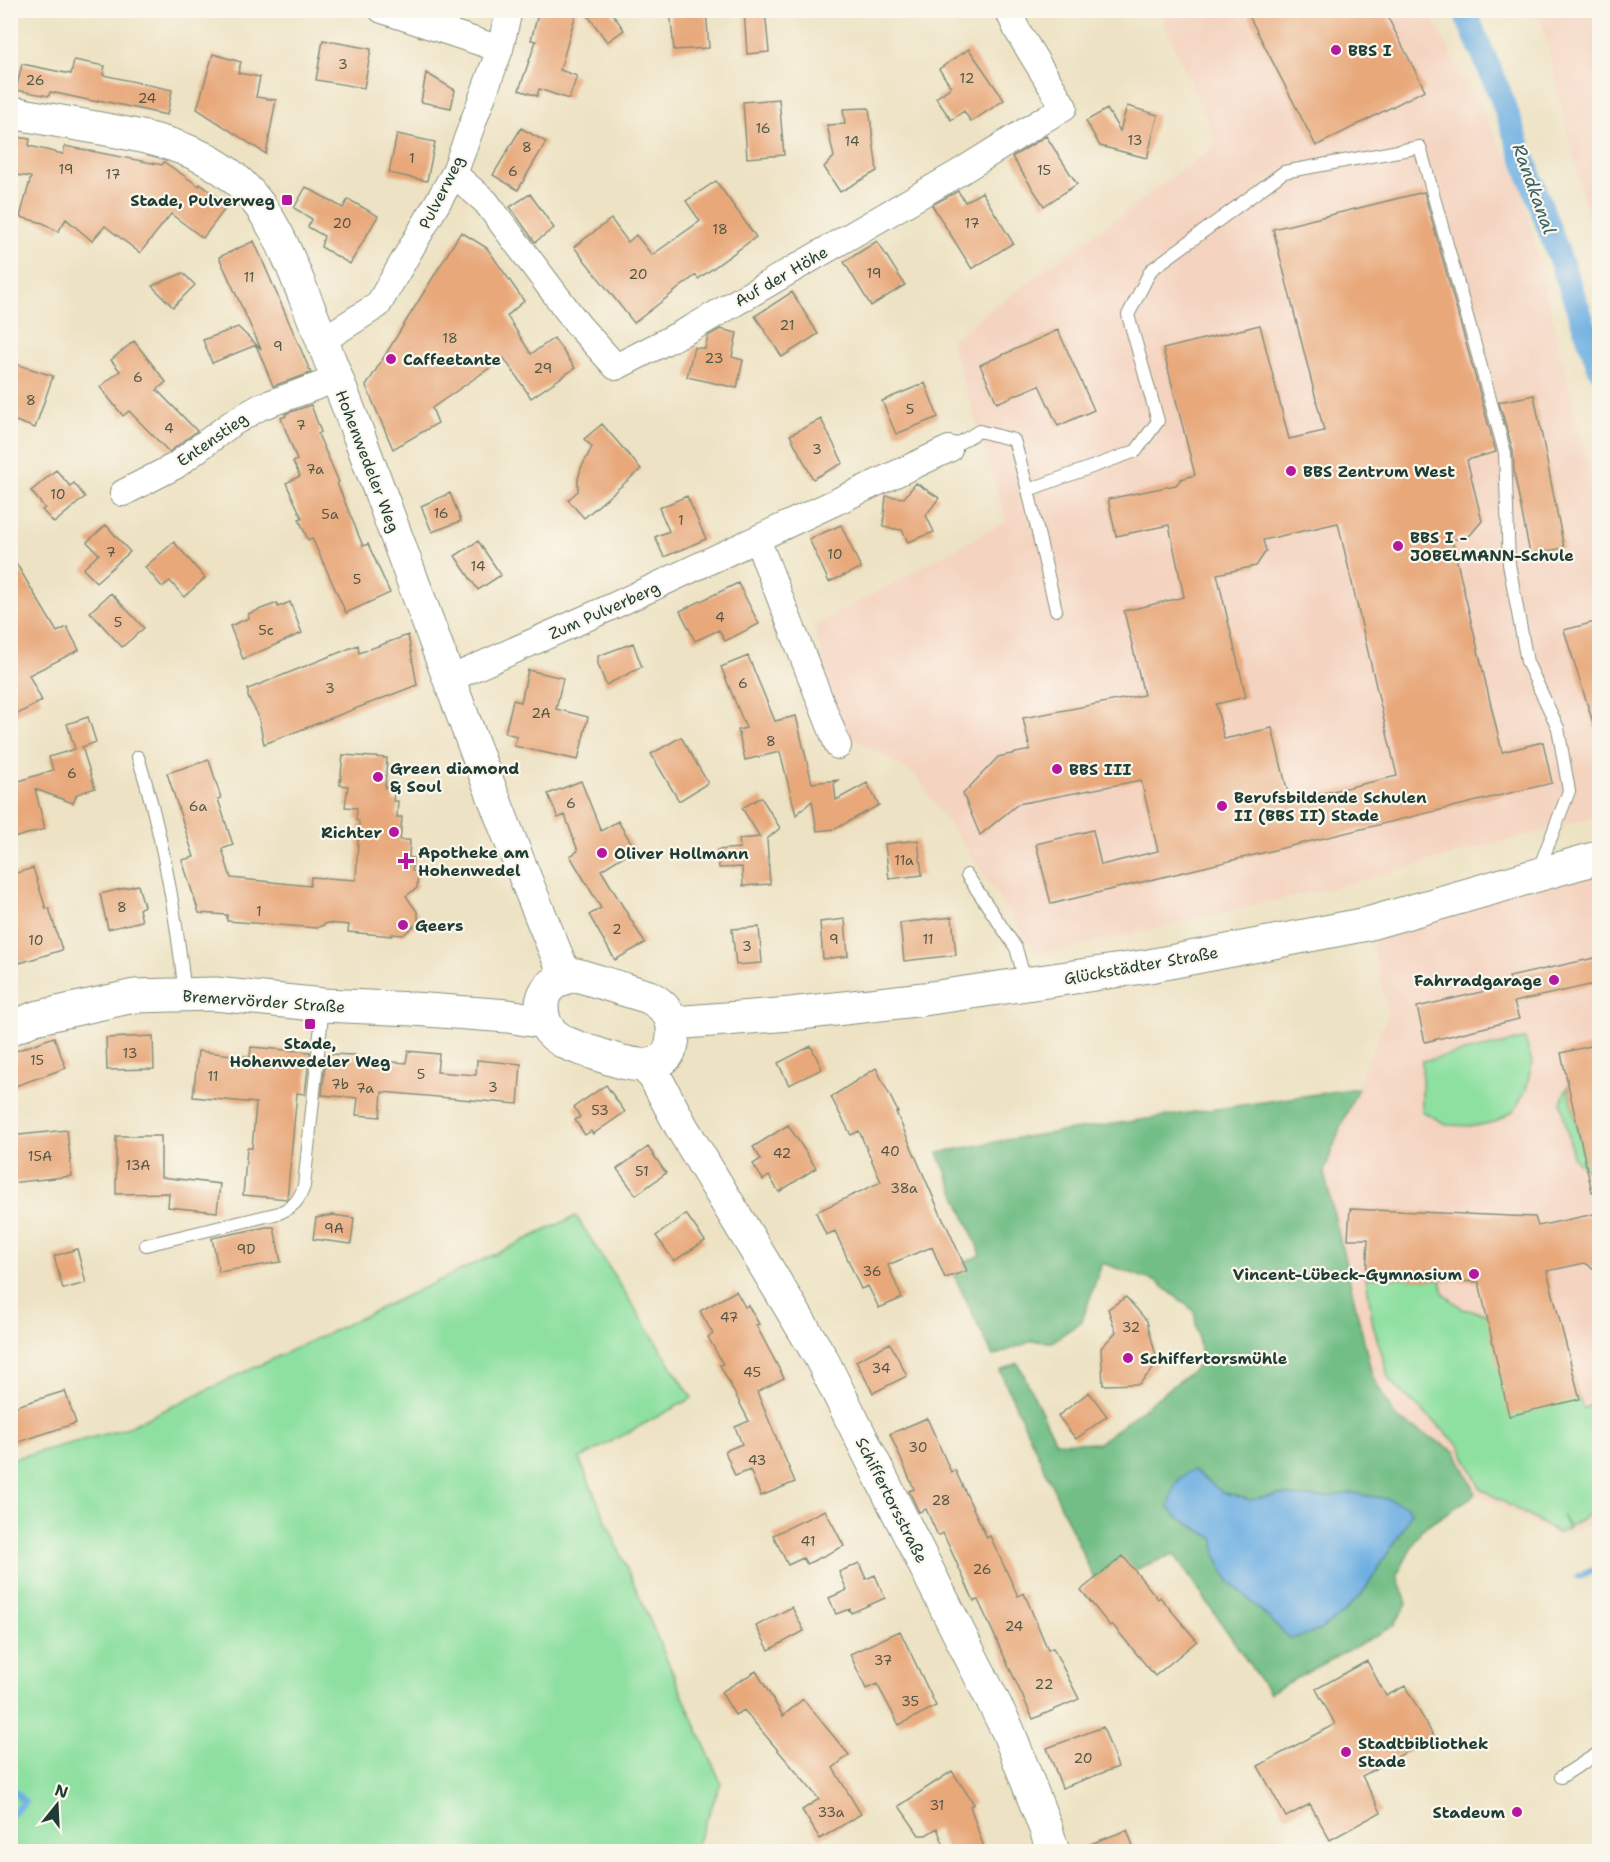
<svg xmlns="http://www.w3.org/2000/svg" width="1610" height="1862" viewBox="0 0 1610 1862" font-family="'Shantell Sans',sans-serif">
	<style>
		.built { fill: #f4d3c0 }
		.green { fill: #8ee0a0; stroke: #568e6a; stroke-width: 1.5 }
		.forest { fill: #72be86; stroke: #487e5d; stroke-width: 1.5; fill-rule: evenodd }
		.water { fill: #6dafe2; stroke: #46768b; stroke-width: 1.5 }
		.lines { fill: none; stroke-linecap: round; stroke-linejoin: round }
		.stream { stroke: #6dafe2; stroke-width: 7 }
		.canal { stroke: #6dafe2; stroke-width: 24 }
		.building { fill: #e8a87a; fill-rule: evenodd }
		.service-casing { stroke: #86907c; stroke-width: 14 }
		.minor-casing { stroke: #86907c; stroke-width: 28 }
		.tertiary-casing { stroke: #86907c; stroke-width: 34 }
		.secondary-casing { stroke: #86907c; stroke-width: 35 }
		.service { stroke: #fff; stroke-width: 12 }
		.minor { stroke: #fff; stroke-width: 26 }
		.tertiary { stroke: #fff; stroke-width: 32 }
		.secondary { stroke: #fff; stroke-width: 33 }
		.poi-dot { fill: #b5179e; stroke: #fbf7ec; stroke-width: 2 }
		.labels { text-anchor: middle; stroke-width: 4.5; stroke-linejoin: round; paint-order: stroke }
		.number-label { font-size: 14px; fill: #515846 }
		.poi-label { font-size: 16px; font-weight: bold; fill: #1f3d34; stroke: #fbf7ec; text-anchor: start }
		.street-label { font-size: 16px; fill: #1f3d34; stroke: #fbf7ec }
		.water-label { font-size: 18px; font-style: italic; fill: #365f68; stroke: #fbf7ec }
	</style>
	<rect width="100%" height="100%" fill="#fbf7ec"/>
	<filter id="ink" filterUnits="userSpaceOnUse"><feTurbulence type="fractalNoise" baseFrequency=".0167" numOctaves="2"/><feDisplacementMap in="SourceGraphic" scale="12" xChannelSelector="R" yChannelSelector="G"/><feConvolveMatrix kernelMatrix="1 2 1 2 8 2 1 2 1" color-interpolation-filters="sRGB"/></filter>
	<filter id="wash" filterUnits="userSpaceOnUse"><feTurbulence type="fractalNoise" baseFrequency=".008" numOctaves="4" result="noise"/><feDisplacementMap in="SourceGraphic" scale="24" xChannelSelector="R" yChannelSelector="G"/><feGaussianBlur stdDeviation="1.35" result="paint"/><feColorMatrix in="noise" values="0 0 0 0 0 0 0 0 0 0 0 0 0 0 0 0 0 1.4 0 .05"/><feComposite in="paint" operator="in"/></filter>
	<g filter="url(#wash)">
		<rect width="100%" height="100%" fill="#ede2c3"/>
		<!-- built -->
		<path class="built" d="M1159 11H1428L1520 181 1599 512V815L1348 884 1038 955 915 774 843 733 814 626 1007 521 950 340 1217 144Z
			M1539 11H1599V264Z
			M1599 868V1520L1559 1537 1476 1494 1456 1452 1396 1418 1372 1375 1324 1172 1340 1128 1388 1013 1369 934Z"/>
		<!-- green -->
		<path class="green" d="M1525 1039 1532 1063 1526 1090 1514 1111 1495 1122 1474 1126 1447 1125 1422 1111V1061Z
			M1568 1086 1588 1173 1573 1157 1561 1102Z
			M576 1216 692 1398 579 1459 721 1783 694 1851H11V1459L124 1429Z
			M1366 1277 1441 1280 1444 1294 1463 1309 1486 1314 1580 1399 1583 1409 1599 1400V1508L1569 1527 1562 1515 1568 1529 1558 1533 1481 1489 1459 1445 1390 1381 1373 1325Z"/>
		<!-- forest -->
		<path class="forest" d="M1358 1088 1340 1128 1324 1172 1372 1375 1396 1418 1456 1452 1476 1494 1422 1529 1397 1575 1407 1604 1394 1626 1269 1693 1174 1554 1097 1585 1000 1371 1018 1363 1056 1442 1099 1443 1202 1363 1194 1311 1157 1282 1102 1263 1082 1321 1052 1342 1032 1341 993 1356 951 1269 981 1255 938 1153 1011 1139ZM1193 1470 1222 1492 1250 1500 1279 1495 1320 1498 1352 1493 1387 1499 1406 1506 1411 1512 1405 1526 1364 1591 1342 1614 1320 1630 1291 1639 1229 1581 1216 1556 1215 1539 1179 1518Z"/>
		<!-- water -->
		<path class="water" d="M1193 1470 1222 1492 1250 1500 1279 1495 1320 1498 1352 1493 1387 1499 1407 1506 1411 1512 1405 1526 1364 1591 1342 1614 1320 1630 1291 1639 1229 1581 1216 1556 1215 1539 1179 1518 1169 1508C1173 1489 1173 1479 1193 1470Z"/>
		<g class="lines">
			<!-- stream -->
			<path class="stream" d="M1579 1576 1600 1568
				M10 1787 25 1802 10 1816"/>
			<!-- canal -->
			<path class="canal" d="M1464 10 1499 91 1600 369"/>
		</g>
		<g id="blocks">
			<!-- building -->
			<path class="building" d="M539 10H577L560 70 577 76 569 99 539 89 537 96 519 90 536 41 531 40Z
				M584 10H610L624 30 607 42Z
				M670 10H706L709 48 674 50Z
				M744 10H765L769 52 747 54Z
				M1246 10H1384L1425 90 1316 146Z
				M323 40 371 49 364 88 316 80Z
				M969 49 1004 100 971 122 964 111 951 120 936 98 951 87 939 69Z
				M213 54 241 62 238 73 260 77 256 97 276 100 266 154 197 109Z
				M74 60 105 66 103 75 172 90 167 115 98 100V102L50 92 49 96 16 90 22 64 71 74Z
				M426 73 455 90 451 108 421 102Z
				M779 99 784 155 747 158 743 102Z
				M1127 106 1158 115 1147 158 1100 146 1086 121 1107 109 1120 131Z
				M869 108 877 171 840 192 824 167 834 157 827 125 845 124 843 109Z
				M521 128 546 142 518 190 493 175Z
				M397 134 435 142 427 181 389 173Z
				M10 136 30 139 29 146 63 154 65 146 162 165 164 162 199 186 200 184 228 205 203 238 171 214 140 253 105 226 92 241 66 219 58 232 43 223 20 217 31 177 10 174Z
				M1046 136 1077 184 1044 206 1012 157Z
				M716 181 756 237 698 279 696 275 634 323 574 247 611 219 628 242 636 235 652 255 700 221 686 201Z
				M306 187 343 208 348 199 378 216 350 264 321 247 324 236 308 227 312 219 294 208Z
				M958 191 965 202 982 192 1013 243 972 269 932 205Z
				M1424 192 1496 452 1467 460 1482 521 1470 535 1452 540 1502 752 1543 742 1552 783 1051 904 1036 844 1093 830 1101 865 1158 851 1141 780 1018 804 980 835 963 794 998 757 1030 750 1023 718 1144 695 1124 611 1184 597 1169 525 1116 536 1108 499 1176 485 1181 479 1195 475 1163 349 1260 325 1289 439 1324 431 1273 229ZM1338 523 1397 776 1290 801 1272 728 1224 739 1216 704 1246 697 1217 574 1256 566 1266 551 1263 540Z
				M530 194 554 228 535 242 510 207Z
				M461 232 487 248 524 301 507 316 531 354 554 338 575 368 531 398 504 358 432 408 438 423 393 449 366 386Z
				M254 241 311 373 273 386 256 345 212 363 203 340 238 327 261 349 219 257Z
				M877 241 905 285 871 306 844 262Z
				M183 273 195 285 173 307 152 286Z
				M792 292 818 334 782 357 755 316Z
				M720 329 737 333 732 357 743 360 737 388 687 377 694 347 705 349 708 336Z
				M1058 330 1094 410 1058 426 1039 385 997 403 980 365Z
				M134 341 166 382 157 390 197 431 169 452 129 411 123 416 100 387 120 371 111 360Z
				M16 364 53 376 35 428 10 419V379Z
				M925 383 938 417 896 434 882 401Z
				M1534 395 1564 548 1530 554 1514 472 1513 451 1499 402Z
				M311 405 321 432 318 434 339 482 337 483 363 546 368 544 390 593 346 613 312 538 308 540 299 519 302 518 286 483 300 476 293 462 297 460 281 418 286 416 285 414Z
				M821 419 843 463 813 479 790 435Z
				M602 424 641 469 584 518 568 500 578 491V479L581 468 592 447 584 439Z
				M56 470 70 486 74 483 85 497 54 523 42 510 45 508 31 491Z
				M916 483 939 498 926 515 934 532 908 542 902 530 883 527 886 496 904 498Z
				M450 493 461 521 432 532 421 506Z
				M687 496 706 539 664 557 655 537 669 531 659 508Z
				M106 525 130 552 96 582 83 569 99 554 87 542Z
				M841 525 861 568 829 582 809 539Z
				M478 541 501 575 478 590 455 556Z
				M174 542 205 578 184 597 170 581 162 587 145 567Z
				M10 553 57 632 67 627 79 650 29 675 42 701 10 718Z
				M738 583 759 624 725 641 719 630 695 641 680 611Z
				M111 593 144 628 122 647 90 612Z
				M290 602 302 633 243 659 230 626 249 618 248 614 277 603 278 607Z
				M1599 621V728L1595 729 1564 630Z
				M408 635 417 685 264 744 258 715 248 697V689L358 645 359 653Z
				M633 643 642 667 606 685 598 664V656Z
				M748 656 775 721 796 716 812 783 838 780 834 783 836 800 867 783 879 805 835 829 817 831 812 801 796 815 780 752 745 760 738 730 746 728 721 667Z
				M528 670 563 678 556 709 588 717 578 760 514 746 517 736 505 733 513 700 521 702Z
				M88 717 96 742 82 747 95 788 77 794 73 803 35 789 45 829 10 839V784L53 770 49 757 75 749 67 724Z
				M681 737 708 783 679 801 651 754Z
				M343 755 387 758 385 788H395L393 801H398L397 817H402L400 840H410L409 857 413 858 412 871 418 872 417 888 406 896 418 913V923L403 935 392 934V936L348 932 349 925 327 923 317 928 227 921V915L199 913 182 860 194 857 167 773 209 760 221 798 218 799 233 845 222 849 231 878 310 886 311 877 356 880 359 822 356 819 357 808 345 807 348 786 340 785Z
				M581 781 601 831 618 821 635 849 601 870 645 943 615 960 589 915 601 908 570 856 578 851 565 815 558 818 548 794Z
				M761 797 780 828 767 839 770 884 743 886 742 867 719 868 717 850 740 848 739 839 760 837 742 808Z
				M918 840 922 875 889 879 885 844Z
				M33 868 46 909 49 908 62 950 20 963 10 931V875Z
				M138 885 144 906 139 909 142 921 108 929 100 894Z
				M952 917 956 955 904 961 900 923Z
				M845 919 848 956 823 959 820 922Z
				M759 927 762 963 736 965 732 929Z
				M1599 957V983L1514 1002 1519 1019 1425 1042 1417 1007 1511 985 1509 977Z
				M153 1036 154 1069 107 1070 106 1038Z
				M54 1037 66 1068 10 1088V1053Z
				M1599 1044V1191L1592 1192 1561 1053Z
				M811 1046 822 1069 789 1085 778 1063Z
				M251 1047 310 1052 305 1094 297 1093 287 1199 243 1195 247 1148H252L256 1103 193 1097 198 1051 250 1057Z
				M408 1051 439 1054 437 1072 476 1075 477 1060 521 1064 518 1104 382 1092 380 1117 356 1115 358 1098 322 1095 326 1054 355 1055V1059L406 1063Z
				M876 1068 898 1112H896L944 1222H945L967 1271 945 1278 932 1247 909 1256 888 1265 902 1298 879 1308 868 1286 861 1289 835 1231 826 1235 816 1212 881 1182 859 1131 851 1135 831 1097Z
				M606 1085 625 1112 593 1134 591 1131 585 1135 575 1120 580 1117 574 1107Z
				M788 1125 816 1168 779 1192 769 1176 763 1180 753 1164 761 1159 753 1147Z
				M67 1130 72 1176 10 1183V1136Z
				M116 1136H161V1177L220 1184 217 1212 168 1207 169 1193 116 1194Z
				M648 1147 666 1173 636 1195 617 1169Z
				M1350 1209 1535 1217 1538 1226 1599 1213V1272L1585 1263 1547 1271 1580 1399 1509 1416 1479 1282 1366 1277 1368 1239H1348Z
				M686 1214 705 1241 674 1261 656 1236Z
				M333 1215 354 1218 351 1244 313 1239 316 1218Z
				M266 1227H274L281 1262 219 1272 212 1238Z
				M77 1249 86 1283 63 1289 54 1256Z
				M736 1291 745 1307 748 1305 759 1324 756 1325 784 1378 757 1392 795 1482 761 1496 750 1470 735 1476 725 1451 742 1444 735 1427 749 1421 720 1365 723 1364 708 1337 713 1334 700 1311Z
				M1126 1297 1147 1321 1158 1364 1139 1384 1103 1385 1101 1348 1116 1332 1108 1309Z
				M890 1343 907 1376 873 1393 856 1361Z
				M65 1391 76 1423 10 1445V1408Z
				M1089 1392 1107 1416 1076 1439 1058 1416Z
				M927 1418 951 1472 955 1470 987 1538 990 1536 1018 1596 1024 1593 1048 1650 1053 1648 1079 1699 1033 1719 978 1600 974 1601 943 1533 938 1536 926 1509 919 1512 909 1491 914 1489 890 1434Z
				M825 1510 844 1546 807 1564 803 1558 788 1565 773 1535Z
				M1123 1556 1158 1599 1160 1597 1197 1641 1155 1676 1112 1624 1110 1626 1081 1590Z
				M859 1563 866 1579 875 1575 885 1598 851 1613 850 1609 836 1614 829 1598 847 1590 839 1572Z
				M792 1607 804 1631 769 1650 756 1626Z
				M900 1631 936 1706 899 1725 877 1684 866 1689 850 1654Z
				M1367 1661 1386 1696 1405 1686 1434 1737 1362 1776 1381 1812 1330 1840 1310 1804 1286 1817 1258 1766 1335 1724 1316 1689Z
				M756 1671 783 1716 803 1699 849 1755 833 1768 861 1814 820 1839 802 1810 819 1799 744 1710 735 1715 721 1692Z
				M1103 1727 1118 1767 1062 1788 1047 1748Z
				M952 1771 974 1804 970 1806 985 1851H946L937 1828 926 1835H919L899 1806Z
				M1127 1830 1135 1851H1075V1850Z"/>
		</g>
	</g>
	<g filter="url(#ink)">
		<use href="#blocks" fill-opacity="0" stroke="#86907c" stroke-width="1.5"/>
		<g class="lines">
			<!-- service casing -->
			<g class="service-casing">
				<path id="service" d="M949 449 979 431 1014 440 1028 490
					M1056 610 1028 490 1136 451 1158 421 1128 315 1151 270 1284 172 1420 147 1505 453 1509 564 1527 662 1558 728 1569 791 1538 871
					M138 757C163 834 176 914 185 994
					M967 875 1016 948 1026 984
					M146 1245 279 1213C293 1207 299 1201 304 1186L323 1006
					M1561 1777 1600 1752"/>
			</g>
			<!-- minor casing -->
			<g class="minor-casing">
				<path id="minor" d="M382 10 500 49
					M454 174 486 202 579 326 616 367 692 328 960 172 1064 107 1017 30 1008 10
					M323 340 378 305 454 174 500 49 509 10
					M123 493 175 466 231 424 260 407 337 379
					M757 539 838 746
					M450 679 611 607 949 449"/>
			</g>
			<!-- tertiary casing -->
			<g class="tertiary-casing">
				<path id="tertiary" d="M10 112C40 118 69 123 98 128 149 137 201 147 240 183 273 214 289 258 305 298 323 341 339 384 356 428 425 611 489 796 566 977"/>
			</g>
			<!-- secondary casing -->
			<g class="secondary-casing">
				<path id="secondary" d="M577 975 649 997C665 1006 675 1017 673 1037 669 1081 619 1062 594 1053 578 1048 560 1043 549 1030 544 1024 543 1017 542 1009 541 987 558 978 577 975Z
					M673 1023 791 1014 924 999 1149 966 1367 924 1600 857
					M10 1029 35 1018 134 996 215 994 323 1005 413 1009 508 1016 544 1022
					M644 1066 654 1075 681 1126 821 1358 1008 1731 1046 1829 1053 1852"/>
			</g>
			<!-- service -->
			<use href="#service" class="service"/>
			<!-- minor -->
			<use href="#minor" class="minor"/>
			<!-- tertiary -->
			<use href="#tertiary" class="tertiary"/>
			<!-- secondary -->
			<use href="#secondary" class="secondary"/>
		</g>
	</g>
	<!-- markers -->
	<g class="poi-dot">
		<circle cx="1336" cy="50" r="6"/>
		<rect x="281" y="194" width="12" height="12" rx="3"/>
		<circle cx="391" cy="359" r="6"/>
		<circle cx="1291" cy="471" r="6"/>
		<circle cx="1398" cy="546" r="6"/>
		<circle cx="1057" cy="769" r="6"/>
		<circle cx="378" cy="777" r="6"/>
		<circle cx="1222" cy="806" r="6"/>
		<circle cx="394" cy="832" r="6"/>
		<circle cx="602" cy="853" r="6"/>
		<path d="M403 852h6v6h6v6h-6v6h-6v-6h-6v-6h6z"/>
		<circle cx="403" cy="925" r="6"/>
		<circle cx="1554" cy="980" r="6"/>
		<rect x="304" y="1018" width="12" height="12" rx="3"/>
		<circle cx="1474" cy="1274" r="6"/>
		<circle cx="1128" cy="1358" r="6"/>
		<circle cx="1346" cy="1752" r="6"/>
		<circle cx="1517" cy="1812" r="6"/>
	</g>
	<g class="labels">
		<!-- number labels -->
		<g class="number-label">
			<text x="343" y="69">3</text>
			<text x="967" y="83">12</text>
			<text x="35" y="85">26</text>
			<text x="147" y="103">24</text>
			<text x="763" y="133">16</text>
			<text x="1135" y="145">13</text>
			<text x="852" y="146">14</text>
			<text x="527" y="152">8</text>
			<text x="412" y="163">1</text>
			<text x="66" y="174">19</text>
			<text x="1044" y="175">15</text>
			<text x="513" y="176">6</text>
			<text x="113" y="179">17</text>
			<text x="342" y="228">20</text>
			<text x="972" y="228">17</text>
			<text x="720" y="234">18</text>
			<text x="874" y="278">19</text>
			<text x="638" y="279">20</text>
			<text x="249" y="282">11</text>
			<text x="787" y="330">21</text>
			<text x="450" y="343">18</text>
			<text x="278" y="351">9</text>
			<text x="714" y="363">23</text>
			<text x="543" y="373">29</text>
			<text x="138" y="382">6</text>
			<text x="31" y="405">8</text>
			<text x="910" y="414">5</text>
			<text x="301" y="430">7</text>
			<text x="169" y="433">4</text>
			<text x="817" y="454">3</text>
			<text x="315" y="474">7a</text>
			<text x="58" y="499">10</text>
			<text x="441" y="518">16</text>
			<text x="330" y="519">5a</text>
			<text x="681" y="525">1</text>
			<text x="111" y="557">7</text>
			<text x="835" y="559">10</text>
			<text x="478" y="571">14</text>
			<text x="357" y="584">5</text>
			<text x="720" y="622">4</text>
			<text x="118" y="627">5</text>
			<text x="266" y="635">5c</text>
			<text x="743" y="688">6</text>
			<text x="330" y="693">3</text>
			<text x="541" y="718">2A</text>
			<text x="771" y="746">8</text>
			<text x="72" y="778">6</text>
			<text x="571" y="808">6</text>
			<text x="198" y="811">6a</text>
			<text x="904" y="865">11a</text>
			<text x="122" y="912">8</text>
			<text x="259" y="916">1</text>
			<text x="617" y="934">2</text>
			<text x="834" y="944">9</text>
			<text x="928" y="944">11</text>
			<text x="36" y="945">10</text>
			<text x="747" y="951">3</text>
			<text x="130" y="1058">13</text>
			<text x="37" y="1065">15</text>
			<text x="421" y="1079">5</text>
			<text x="213" y="1081">11</text>
			<text x="340" y="1089">7b</text>
			<text x="493" y="1092">3</text>
			<text x="365" y="1093">7a</text>
			<text x="600" y="1115">53</text>
			<text x="890" y="1156">40</text>
			<text x="782" y="1158">42</text>
			<text x="40" y="1161">15A</text>
			<text x="138" y="1170">13A</text>
			<text x="642" y="1176">51</text>
			<text x="904" y="1193">38a</text>
			<text x="334" y="1233">9A</text>
			<text x="246" y="1254">9D</text>
			<text x="872" y="1276">36</text>
			<text x="729" y="1322">47</text>
			<text x="1131" y="1332">32</text>
			<text x="881" y="1373">34</text>
			<text x="752" y="1377">45</text>
			<text x="918" y="1452">30</text>
			<text x="757" y="1465">43</text>
			<text x="941" y="1505">28</text>
			<text x="808" y="1546">41</text>
			<text x="982" y="1574">26</text>
			<text x="1014" y="1631">24</text>
			<text x="883" y="1665">37</text>
			<text x="1044" y="1689">22</text>
			<text x="910" y="1706">35</text>
			<text x="1083" y="1763">20</text>
			<text x="937" y="1810">31</text>
			<text x="831" y="1817">33a</text>
		</g>
		<!-- poi labels -->
		<g class="poi-label">
			<text x="1348" y="56">BBS I</text>
			<text x="275" y="206" text-anchor="end">Stade, Pulverweg</text>
			<text x="403" y="365">Caffeetante</text>
			<text x="1303" y="477">BBS Zentrum West</text>
			<text x="1410" y="543">BBS I -<tspan x="1410" dy="18">JOBELMANN-Schule</tspan></text>
			<text x="390" y="774">Green diamond<tspan x="390" dy="18">&amp; Soul</tspan></text>
			<text x="1069" y="775">BBS III</text>
			<text x="1234" y="803">Berufsbildende Schulen<tspan x="1234" dy="18">II (BBS II) Stade</tspan></text>
			<text x="382" y="838" text-anchor="end">Richter</text>
			<text x="418" y="858">Apotheke am<tspan x="418" dy="18">Hohenwedel</tspan></text>
			<text x="614" y="859">Oliver Hollmann</text>
			<text x="415" y="931">Geers</text>
			<text x="1542" y="986" text-anchor="end">Fahrradgarage</text>
			<text x="310" y="1049" text-anchor="middle">Stade,<tspan x="310" dy="18">Hohenwedeler Weg</tspan></text>
			<text x="1462" y="1280" text-anchor="end">Vincent-Lübeck-Gymnasium</text>
			<text x="1140" y="1364">Schiffertorsmühle</text>
			<text x="1358" y="1749">Stadtbibliothek<tspan x="1358" dy="18">Stade</tspan></text>
			<text x="1505" y="1818" text-anchor="end">Stadeum</text>
		</g>
		<!-- street labels -->
		<g class="street-label">
			<text transform="translate(441 192) rotate(-63)" y="6">Pulverweg</text>
			<text transform="translate(781 276) rotate(-30)" y="6">Auf der Höhe</text>
			<text transform="translate(212 439) rotate(-35)" y="6">Entenstieg</text>
			<text transform="translate(368 461) rotate(69)" y="6">Hohenwedeler Weg</text>
			<text transform="translate(604 610) rotate(-24)" y="6">Zum Pulverberg</text>
			<text transform="translate(1141 965) rotate(-10)" y="6">Glückstädter Straße</text>
			<text transform="translate(264 1001) rotate(4)" y="6">Bremervörder Straße</text>
			<text transform="translate(892 1500) rotate(63)" y="6">Schiffertorsstraße</text>
		</g>
		<!-- water labels -->
		<g class="water-label">
			<text transform="translate(1534 189) rotate(70)" y="6">Randkanal</text>
		</g>
	</g>
	<!-- margin -->
	<rect width="1610" height="1862" fill="none" stroke="#fbf7ec" stroke-width="36"/>
	<!-- north arrow -->
	<g transform="translate(57 1805) rotate(18)" stroke="#fbf7ec" stroke-width="4.5" paint-order="stroke">
	<path d="M0-4.5L10 22L0 15L-10 22Z" fill="#1f3d34"/>
	<text y="-9" font-size="16" font-weight="bold" text-anchor="middle" fill="#1f3d34">N</text>
	</g>
</svg>
